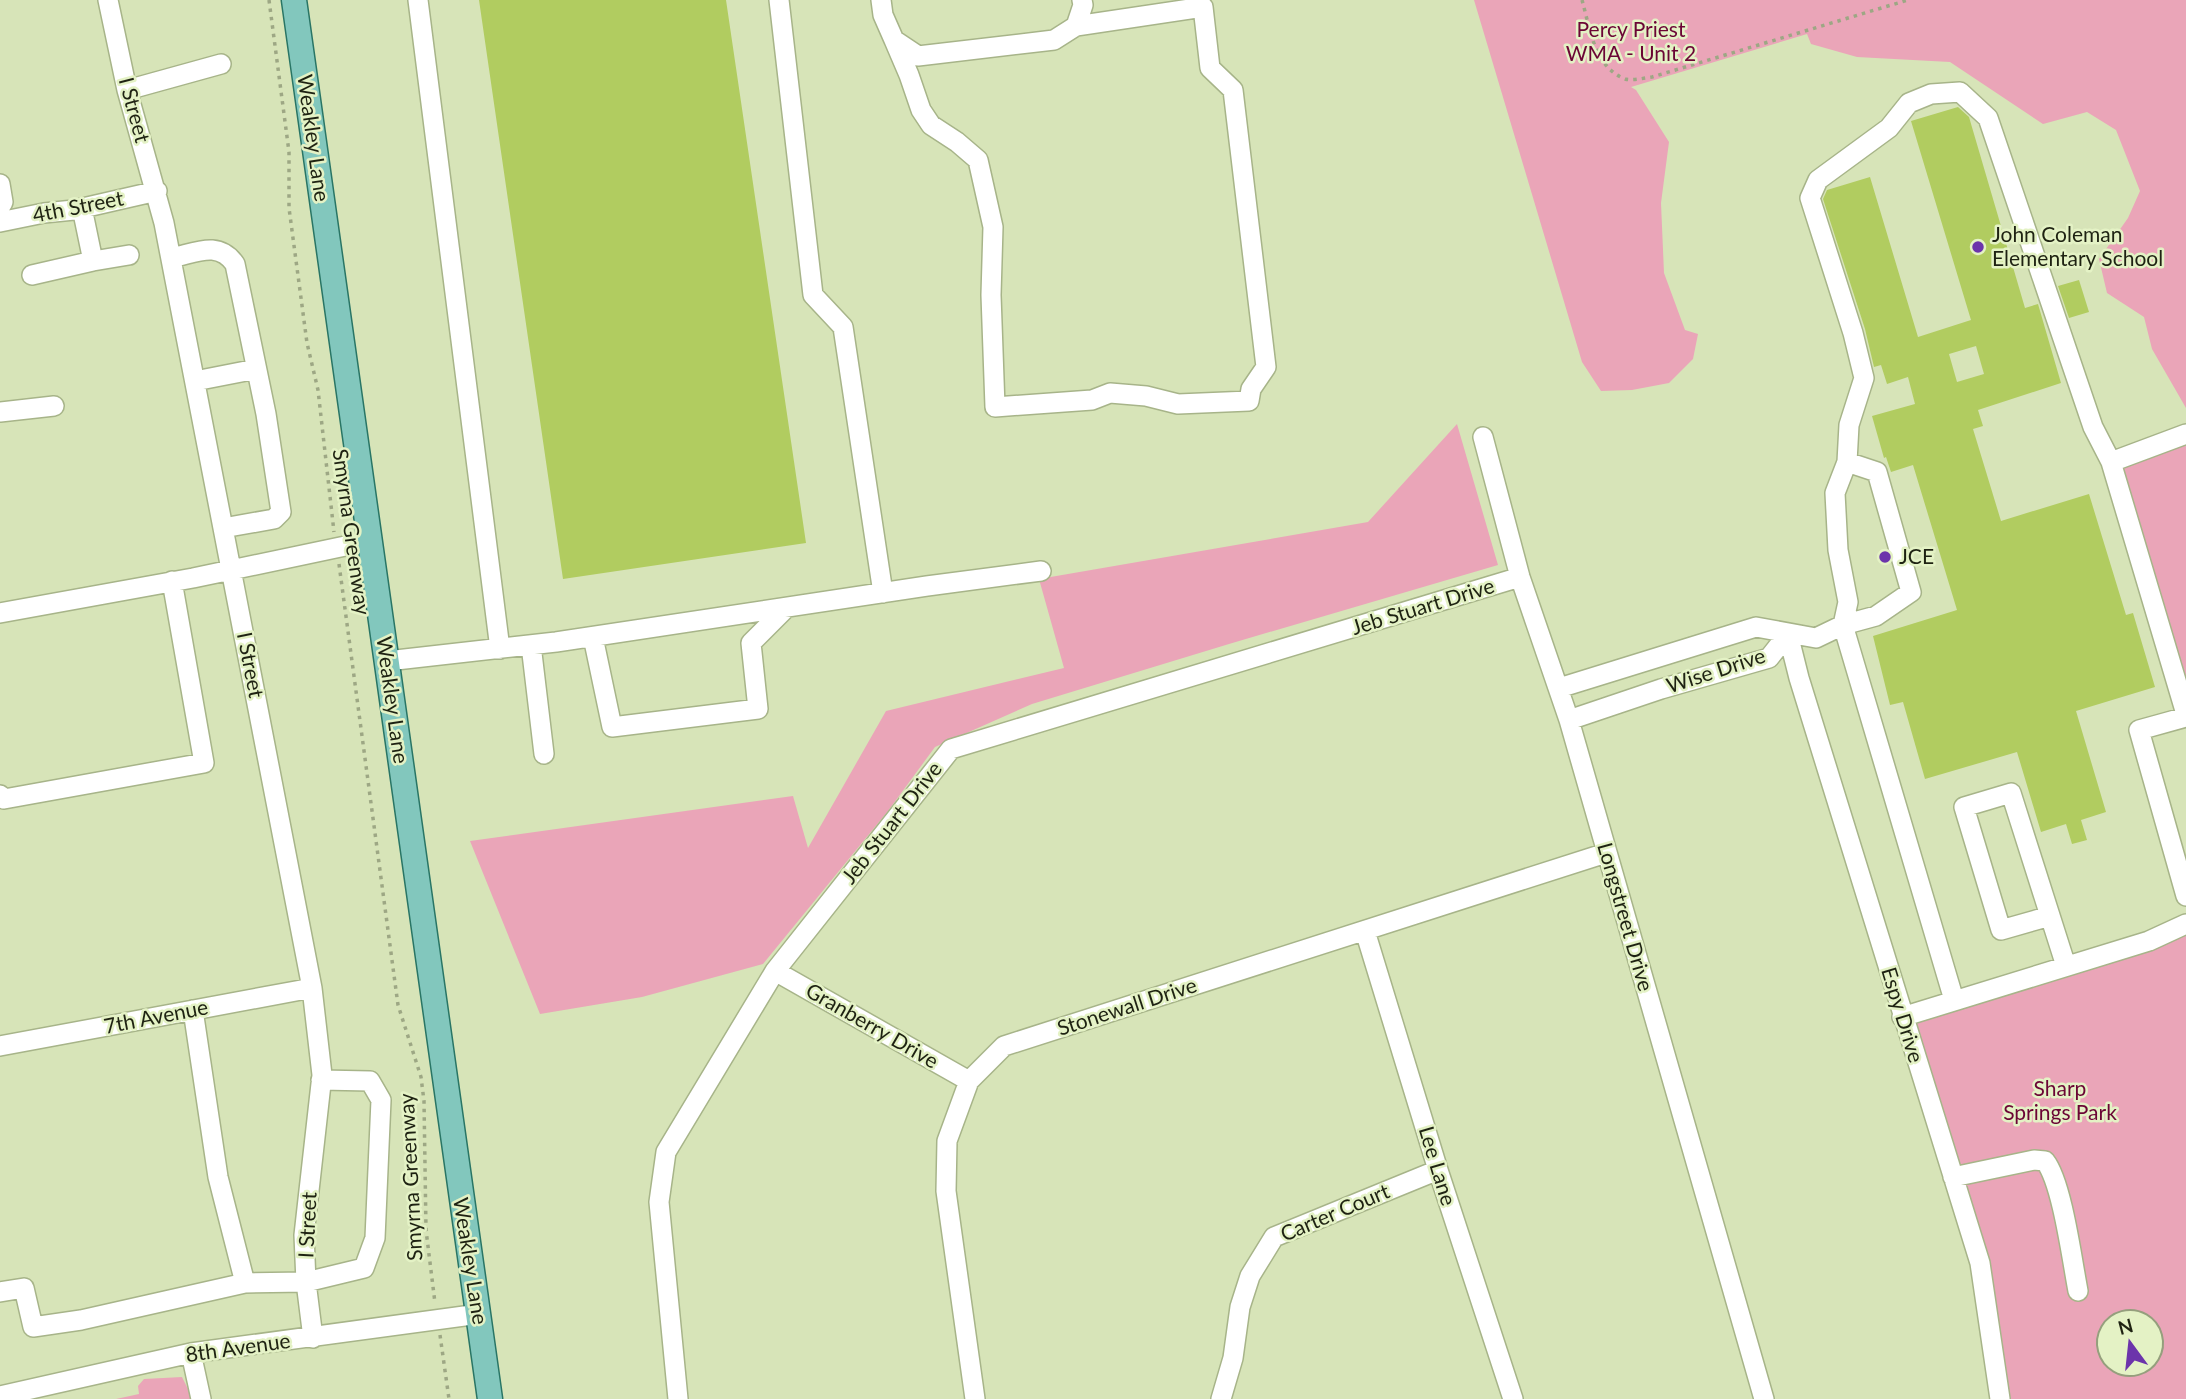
<svg xmlns="http://www.w3.org/2000/svg" width="2186" height="1399" viewBox="0 0 2186 1399" font-family="Lato,sans-serif">
	<style>
		.green { fill: #eaa5b8; fill-rule: evenodd }
		.building { fill: #b1cc60; fill-rule: evenodd }
		.lines { fill: none; stroke-linecap: round; stroke-linejoin: round }
		.minor-casing { stroke: #a7b489; stroke-width: 22 }
		.major-casing { stroke: #297565; stroke-width: 27 }
		.path { stroke: #9da784; stroke-width: 3.5; stroke-dasharray: 3.5 5; stroke-linecap: butt }
		.minor { stroke: #fff; stroke-width: 19 }
		.major { stroke: #82c7bd; stroke-width: 24 }
		.poi-dot { fill: #6c34ab; stroke: #e4f2c5; stroke-width: 2.5 }
		.labels { text-anchor: middle; stroke-width: 5; stroke-linejoin: round; paint-order: stroke }
		.park-label { font-size: 21px; fill: #6b0535; stroke: #e4f2c5 }
		.street-label { font-size: 21px; fill: #1e2212; stroke: #e4f2c5 }
		.poi-label { font-size: 21px; fill: #1e2212; stroke: #e4f2c5; text-anchor: start }
	</style>
	<rect width="100%" height="100%" fill="#d7e4b8"/>
	<!-- green -->
	<path class="green" d="M1474 0H2186V408L2152 349 2144 317 2107 293 2099 259 2128 218 2140 191 2116 130 2087 112 2043 124 1950 62 1857 57 1811 44 1807 34 1631 87 1636 90 1669 142 1661 203 1664 273 1685 330 1698 334 1693 359 1669 383 1632 390 1601 391 1582 362Z
		M1457 424 1498 565 1229 644 1032 704 935 747 888 811 763 964 642 997 540 1014 470 841 793 796 808 848 886 711 1064 668 1039 579 1368 522Z
		M2186 434V714L2111 462Z
		M2186 924V1399H1999L1980 1263 1902 1017ZM2109 1322H2151V1364H2109Z
		M182 1377 193 1399H116L139 1394 138 1386 144 1379Z"/>
	<!-- building -->
	<path class="building" d="M479 0H726L806 543 563 579Z
		M1958 107 1969 117 2025 308 2038 304 2061 383 1978 410 1983 426 1973 429 2001 521 2089 494 2126 615 2133 613 2155 687 2076 711 2106 812 2081 820 2087 840 2072 844 2066 824 2041 832 2017 752 1925 779 1903 702 1890 705 1873 636 1957 610 1913 465 1891 472 1886 457 1884 458 1872 416 1915 404 1908 377 1887 384 1881 365 1874 367 1865 329 1823 199 1827 190 1870 177 1918 337 1971 320 1911 121ZM1976 346 1984 374 1957 382 1949 354Z
		M2079 280 2089 312 2069 318 2058 286Z"/>
	<g class="lines">
		<!-- minor casing -->
		<g class="minor-casing">
			<path id="minor" d="M108 0 127 90 164 223 312 988 322 1075 304 1235 306 1282 313 1338
				M418 0 500 649
				M779 0 813 295 843 327 883 593
				M881 0 883 15 894 40 918 56 1054 40 1076 26 1083 5 1082 0
				M894 40 909 75 921 110 931 125 957 142 978 160 993 227 991 295 995 407 1092 400 1110 393 1146 396 1178 404 1249 401 1251 389 1266 367 1233 90 1210 68 1203 7 1076 26
				M127 90 221 64
				M0 184 3 202 0 207
				M0 222 44 213 74 210 157 191
				M171 258C196 253 218 240 235 264L266 414 281 512 274 519 223 528
				M93 261 129 255
				M32 275 93 261 82 208
				M195 381 256 369
				M0 412 54 406
				M1483 437 1520 577 1569 720 1764 1399
				M1847 462 1849 425 1864 378 1853 333 1810 198 1818 180 1889 128 1909 103 1931 94 1960 92 1988 118 2093 427 2111 462 2186 714
				M2111 462 2186 434
				M0 613 193 578 369 541
				M1788 634 1799 678 1980 1263 2000 1399
				M593 637 612 727 758 709 751 643 786 608
				M531 645 544 754
				M387 661 556 642 927 586 1041 571
				M1559 688 1756 627 1816 638 1843 625 1876 616 1911 592 1877 472 1847 462 1835 493 1838 550 1848 602 1843 625 1954 1000
				M2186 717 2139 730 2186 896
				M1569 720 1661 689 1769 658 1788 634
				M0 795 4 799 204 763 172 581
				M2050 916 2001 930 1964 807 2011 793 2066 966
				M1365 931 1438 1170 1513 1399
				M775 971 969 1081
				M193 1010 218 1177 245 1283
				M1902 1017 2149 941 2186 924
				M0 1046 312 988
				M1953 1177 2034 1160 2045 1161C2062 1182 2072 1260 2078 1291
				M0 1292 24 1288 33 1327 81 1320 245 1283 306 1282 364 1268 375 1238 381 1100 370 1081 321 1080
				M191 1353 201 1399
				M0 1396 191 1353 479 1314
				M678 1399 659 1202 666 1152 775 971 951 749 1520 577
				M975 1399 946 1191 947 1141 969 1081 1004 1046 1606 853
				M1221 1399 1233 1358 1240 1307 1250 1276 1274 1237 1438 1170"/>
		</g>
		<!-- major casing -->
		<g class="major-casing">
			<path id="major" d="M294 0 490 1399"/>
		</g>
		<!-- path -->
		<path class="path" d="M269 0 289 152V208L307 343 318 390 334 532
			M1582 0C1590 28 1594 67 1625 79 1632 81 1644 78 1652 77L1908 0
			M339 564 398 1005 421 1077 424 1101 426 1230 435 1303
			M440 1335 449 1399"/>
		<!-- minor -->
		<use href="#minor" class="minor"/>
		<!-- major -->
		<use href="#major" class="major"/>
	</g>
	<!-- markers -->
	<g class="poi-dot">
		<circle cx="1978" cy="247" r="7"/>
		<circle cx="1885" cy="557" r="7"/>
	</g>
	<g class="labels">
		<!-- park labels -->
		<g class="park-label">
			<text x="1631" y="37">Percy Priest<tspan x="1631" dy="24">WMA - Unit 2</tspan></text>
			<text x="2060" y="1096">Sharp<tspan x="2060" dy="24">Springs Park</tspan></text>
		</g>
		<!-- street labels -->
		<g class="street-label">
			<text transform="translate(134 110) rotate(75)" y="7">I Street</text>
			<text transform="translate(313 138) rotate(82)" y="7">Weakley Lane</text>
			<text transform="translate(78 207) rotate(-11)" y="7">4th Street</text>
			<text transform="translate(351 532) rotate(82)" y="7">Smyrna Greenway</text>
			<text transform="translate(1423 607) rotate(-17)" y="7">Jeb Stuart Drive</text>
			<text transform="translate(250 665) rotate(79)" y="7">I Street</text>
			<text transform="translate(1716 671) rotate(-18)" y="7">Wise Drive</text>
			<text transform="translate(392 700) rotate(82)" y="7">Weakley Lane</text>
			<text transform="translate(892 823) rotate(-52)" y="7">Jeb Stuart Drive</text>
			<text transform="translate(1625 917) rotate(74)" y="7">Longstreet Drive</text>
			<text transform="translate(1127 1007) rotate(-18)" y="7">Stonewall Drive</text>
			<text transform="translate(1902 1015) rotate(73)" y="7">Espy Drive</text>
			<text transform="translate(156 1017) rotate(-11)" y="7">7th Avenue</text>
			<text transform="translate(872 1026) rotate(30)" y="7">Granberry Drive</text>
			<text transform="translate(1437 1166) rotate(73)" y="7">Lee Lane</text>
			<text transform="translate(411 1177) rotate(-93)" y="7">Smyrna Greenway</text>
			<text transform="translate(1335 1213) rotate(-23)" y="7">Carter Court</text>
			<text transform="translate(308 1225) rotate(-87)" y="7">I Street</text>
			<text transform="translate(470 1261) rotate(81)" y="7">Weakley Lane</text>
			<text transform="translate(238 1348) rotate(-8)" y="7">8th Avenue</text>
		</g>
		<!-- poi labels -->
		<g class="poi-label">
			<text x="1992" y="242">John Coleman<tspan x="1992" dy="24">Elementary School</tspan></text>
			<text x="1899" y="564">JCE</text>
		</g>
	</g>
	<!-- north arrow -->
	<g transform="translate(2130 1343) rotate(345)"><circle r="33" fill="#e4f2c5" stroke="#959f7d" stroke-width="2"/>
	<path d="M0-5L12 26L0 18L-12 26Z" fill="#6c34ab"/>
	<text y="-10" font-size="19" font-weight="bold" text-anchor="middle" fill="#1e2212">N</text>
	</g>
</svg>
